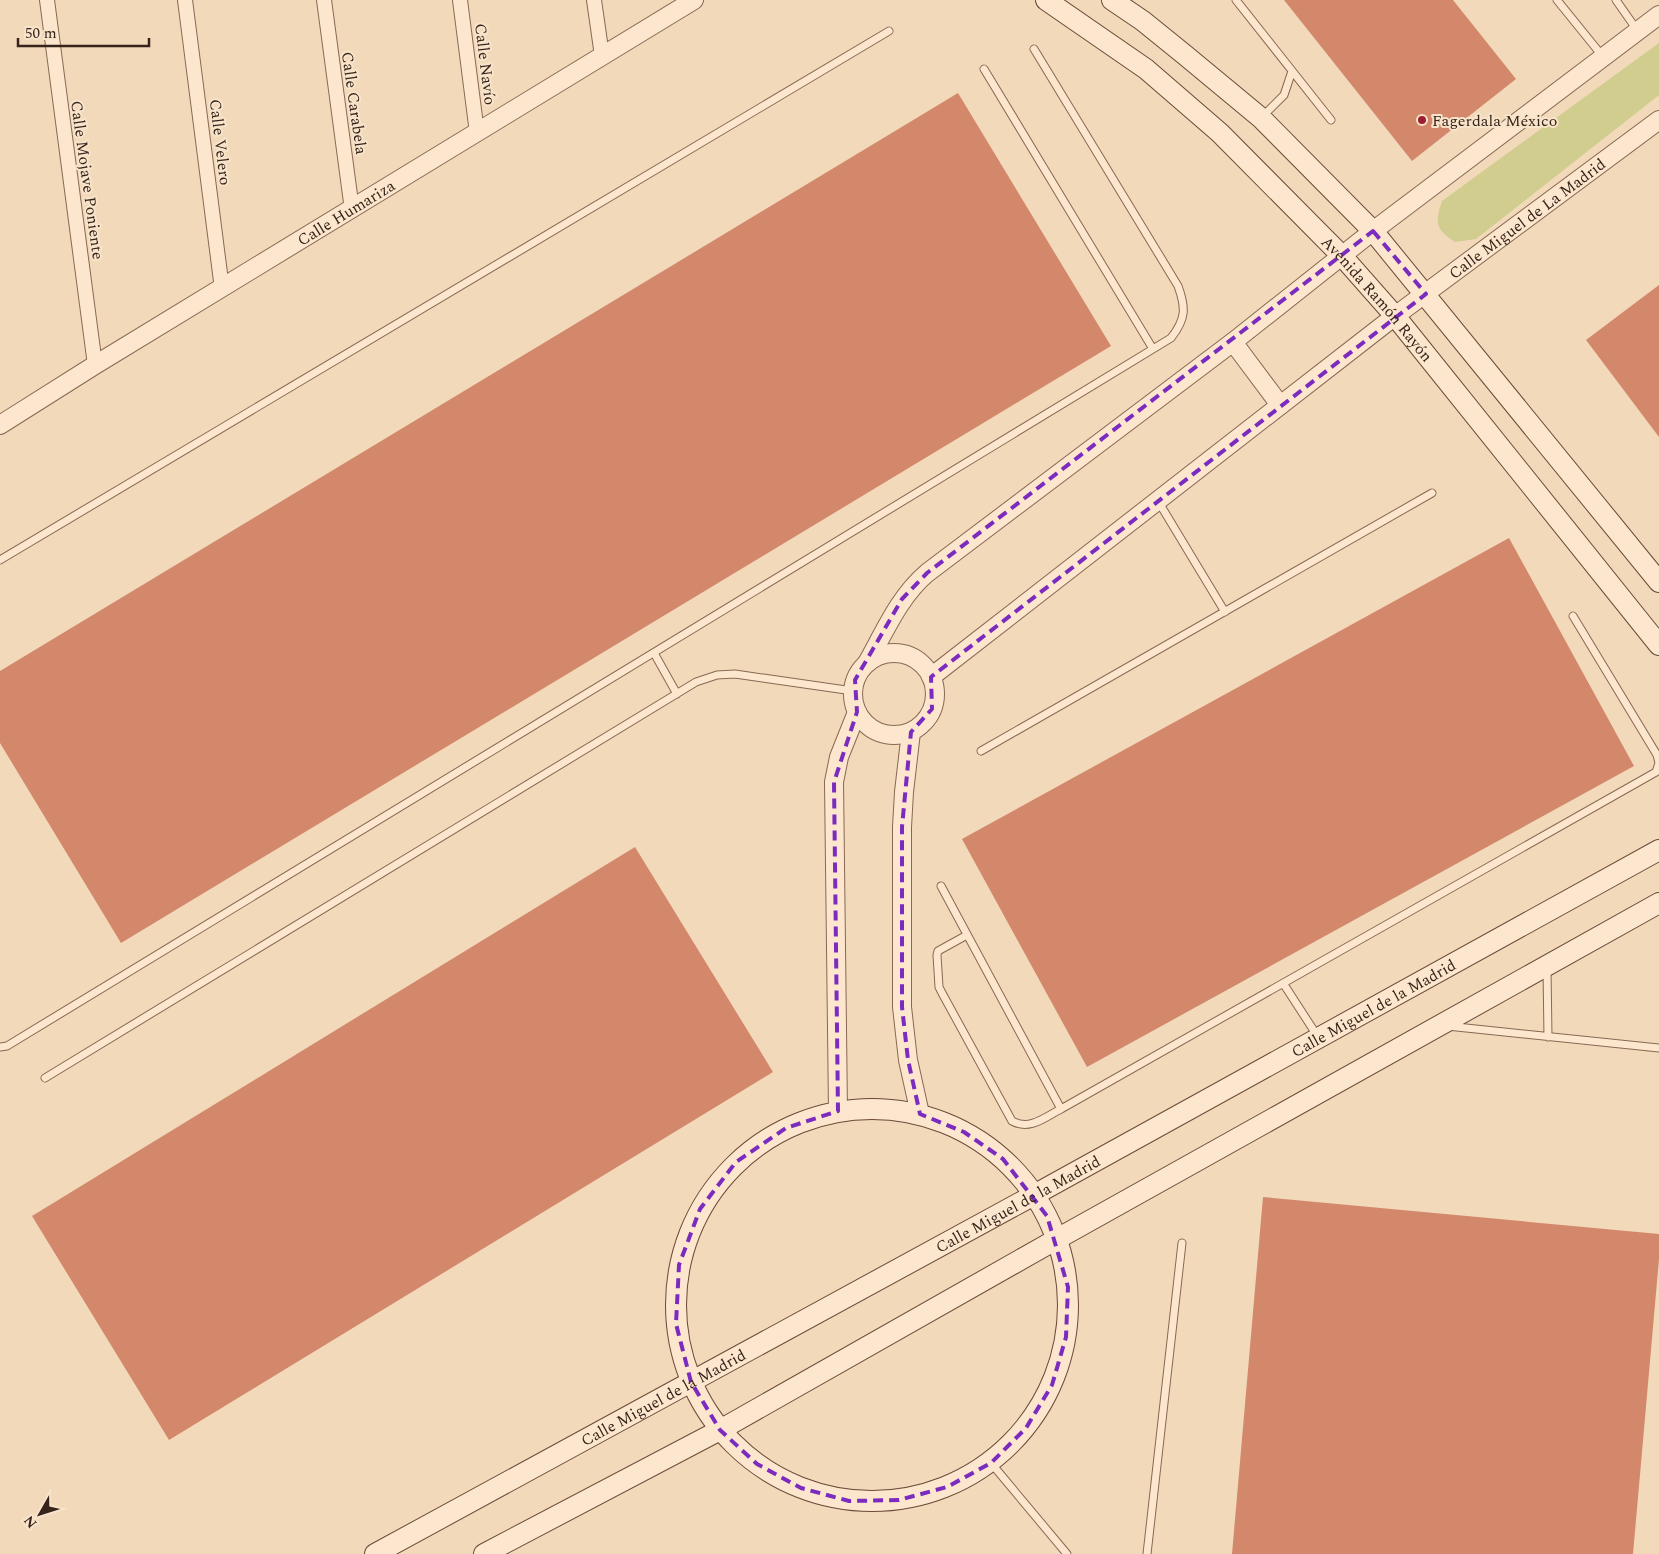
<svg xmlns="http://www.w3.org/2000/svg" width="1659" height="1554" viewBox="0 0 1659 1554" font-family="Spectral,serif">
	<style>
		.green { fill: #d0cd8e }
		.building { fill: #d3886c }
		.lines { fill: none; stroke-linecap: round; stroke-linejoin: round }
		.service-casing { stroke: #896853; stroke-width: 9 }
		.minor-casing { stroke: #896853; stroke-width: 16 }
		.tertiary-casing { stroke: #896853; stroke-width: 20 }
		.secondary-casing { stroke: #6b4937; stroke-width: 22 }
		.service { stroke: #fce7ce; stroke-width: 7 }
		.minor { stroke: #fce7ce; stroke-width: 14 }
		.tertiary { stroke: #fce7ce; stroke-width: 18 }
		.secondary { stroke: #fce7ce; stroke-width: 20 }
		.marked { fill: none; stroke: #7b2cbf; stroke-width: 4; stroke-dasharray: 10 6; stroke-linejoin: round }
		.poi-dot { fill: #9e1e32; stroke: #f8e4ca; stroke-width: 2 }
		.labels { text-anchor: middle; stroke-width: 4; stroke-linejoin: round; paint-order: stroke }
		.street-label { font-size: 16px; fill: #37231a; stroke: #f8e4ca }
		.poi-label { font-size: 16px; fill: #37231a; stroke: #f8e4ca; text-anchor: start }
	</style>
	<rect width="100%" height="100%" fill="#f1d9ba"/>
	<!-- green -->
	<path class="green" d="M1659 43V95L1476 239 1455 242C1435 229 1435 223 1442 201Z"/>
	<!-- building -->
	<path class="building" d="M1284 0H1453L1516 79 1412 161Z
		M958 93 1111 346 121 943 0 743V671Z
		M1659 285V437L1586 340Z
		M1509 538 1634 766 1087 1067 962 839Z
		M635 847 773 1072 169 1440 32 1216Z
		M1263 1197 1659 1234V1259L1633 1554H1232Z"/>
	<g class="lines">
		<!-- service casing -->
		<g class="service-casing">
			<path id="service" d="M1236 0 1331 120
				M1557 0 1604 58
				M1616 0 1637 30
				M984 69 1153 349
				M1262 117 1284 95 1292 71
				M1158 501 1225 612
				M0 560 889 31
				M654 653 677 694
				M981 751 1432 493
				M941 886 1061 1109
				M967 935 938 951 937 955 939 987 942 993 1012 1121C1030 1131 1045 1117 1061 1109L1656 772 1659 763 1657 755 1573 616
				M1547 969 1548 1037
				M1283 983 1318 1037
				M1447 1026 1659 1048
				M0 1047 7 1046 1171 338C1186 319 1186 308 1178 286L1034 49
				M45 1078 696 682 717 675 735 674 853 691
				M991 1463 1067 1554
				M1147 1554 1182 1243"/>
		</g>
		<!-- minor casing -->
		<g class="minor-casing">
			<path id="minor" d="M47 0 95 365
				M185 0 222 289
				M324 0 352 210
				M460 0 477 133
				M594 0 602 56"/>
		</g>
		<!-- tertiary casing -->
		<g class="tertiary-casing">
			<g id="tertiary">
				<path d="M1233 342 1280 405"/>
				<path id="s1" d="M0 425 95 365 694 0"/>
				<circle cx="894" cy="694" r="41"/>
				<path d="M867 663C885 631 899 597 927 573L1233 342 1373 231 1659 15"/>
				<path id="s2" d="M931 677 1395 316 1659 120"/>
				<path d="M911 732 904 792 902 827V1007L908 1060 920 1114"/>
				<path d="M838 1111 834 782 839 757 857 712"/>
			</g>
		</g>
		<!-- secondary casing -->
		<g class="secondary-casing">
			<g id="secondary">
				<path id="s3" d="M1046 0 1146 69 1220 133 1342 256 1395 316 1659 645"/>
				<path d="M1112 0 1143 21 1185 55 1261 118 1373 231 1659 582"/>
				<circle cx="872" cy="1305" r="196"/>
				<path id="s4" d="M375 1554 1034 1195 1659 850"/>
				<path d="M484 1554 720 1430 1057 1239 1659 903"/>
			</g>
		</g>
		<!-- service -->
		<use href="#service" class="service"/>
		<!-- minor -->
		<use href="#minor" class="minor"/>
		<!-- tertiary -->
		<use href="#tertiary" class="tertiary"/>
		<!-- secondary -->
		<use href="#secondary" class="secondary"/>
	</g>
	<!-- marked area -->
	<path class="marked" d="M1373 231 1426 294 931 677 932 709 911 732 902 827V1007L908 1060 920 1114 964 1132 1003 1159 1047 1216 1068 1287 1066 1337 1052 1385 1026 1428 991 1463 947 1487 899 1500 849 1501 801 1488 757 1464 720 1430 691 1382 676 1324 679 1265 700 1209 736 1162 786 1128 838 1111 834 782 857 712 855 680 902 599 927 573Z"/>
	<!-- markers -->
	<circle class="poi-dot" cx="1422" cy="120" r="5"/>
	<g class="labels">
		<!-- street labels -->
		<g class="street-label">
			<text transform="translate(486 64) rotate(83)" y="6">Calle Navío</text>
			<text transform="translate(355 103) rotate(82)" y="6">Calle Carabela</text>
			<text transform="translate(221 142) rotate(83)" y="6">Calle Velero</text>
			<text transform="translate(88 180) rotate(82)" y="6">Calle Mojave Poniente</text>
			<text dy="6" stroke="none"><textPath href="#s1" startOffset="406">Calle Humariza</textPath></text>
			<text dy="6" stroke="none"><textPath href="#s2" startOffset="752">Calle Miguel de La Madrid</textPath></text>
			<text dy="6" stroke="none"><textPath href="#s3" startOffset="448">Avenida Ramón Rayón</textPath></text>
			<text dy="6" stroke="none"><textPath href="#s4" startOffset="1138">Calle Miguel de la Madrid</textPath></text>
			<text dy="6" stroke="none"><textPath href="#s4" startOffset="732">Calle Miguel de la Madrid</textPath></text>
			<text dy="6" stroke="none"><textPath href="#s4" startOffset="328">Calle Miguel de la Madrid</textPath></text>
		</g>
		<!-- poi labels -->
		<g class="poi-label">
			<text x="1432" y="126">Fagerdala México</text>
		</g>
	</g>
	<!-- north arrow -->
	<g transform="translate(40 1514) rotate(231)" stroke="#f8e4ca" stroke-width="4" paint-order="stroke">
	<path d="M0-4L9 19L0 12L-9 19Z" fill="#37231a"/>
	<text y="-8" font-size="14" font-weight="bold" text-anchor="middle" fill="#37231a">N</text>
	</g>
	<!-- scale -->
	<path d="M18 38v8h131v-8" fill="none" stroke="#37231a" stroke-width="2.5"/>
	<text x="25" y="38" font-size="15" fill="#37231a" stroke="#f8e4ca" stroke-width="4" paint-order="stroke">50 m</text>
</svg>
